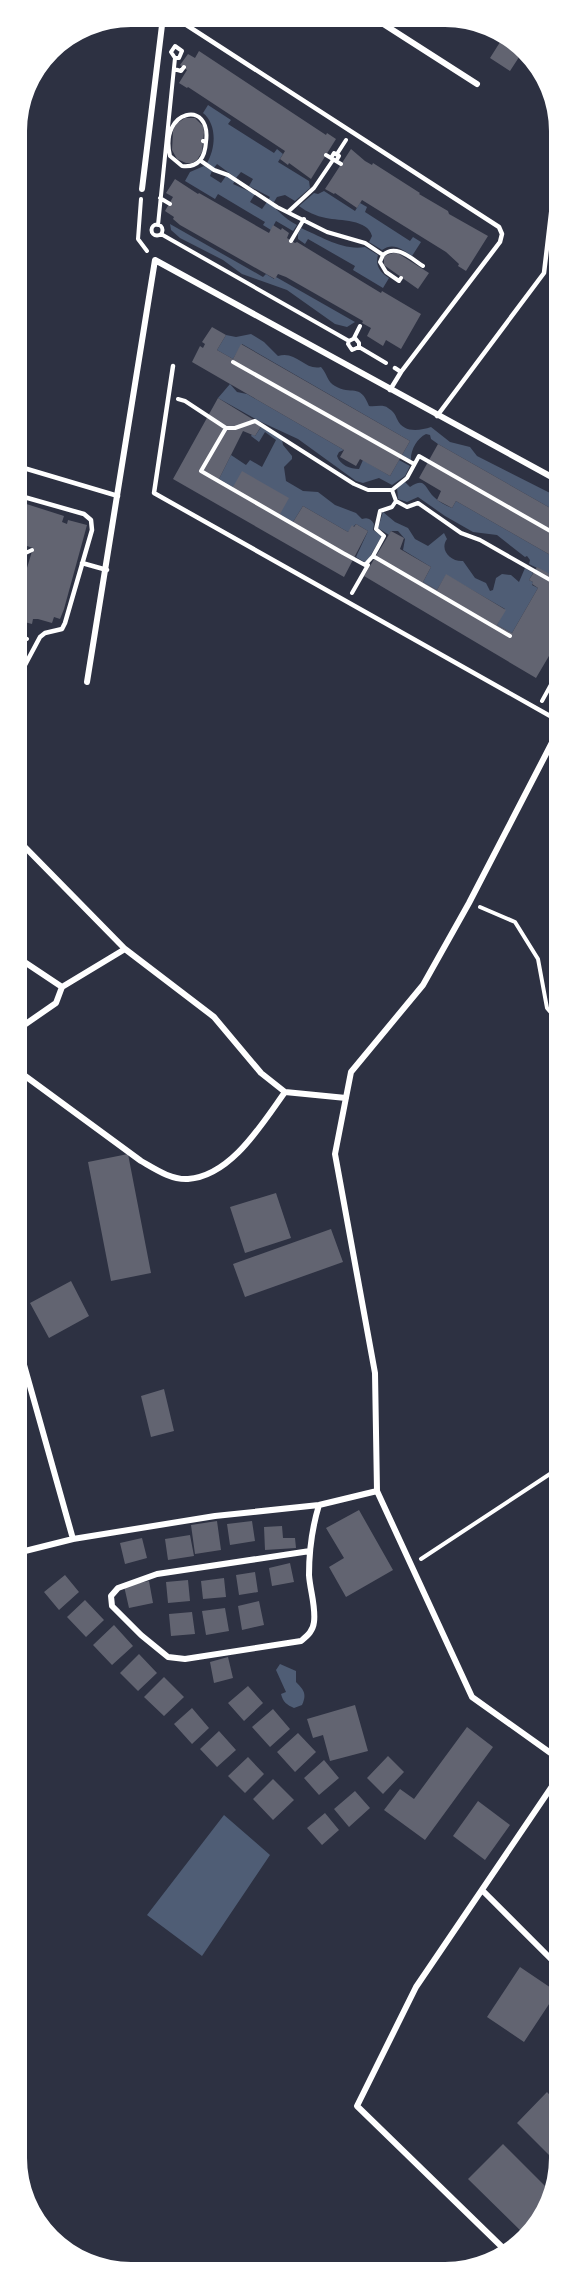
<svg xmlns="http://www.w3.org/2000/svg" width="576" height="2289" viewBox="0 0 576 2289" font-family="'Golos Text',sans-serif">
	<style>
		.water { fill: #4f5d75 }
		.building { fill: #626471 }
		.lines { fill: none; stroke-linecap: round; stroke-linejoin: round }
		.path { stroke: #fff; stroke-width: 4 }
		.service { stroke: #fff; stroke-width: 4.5 }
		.minor { stroke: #fff; stroke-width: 6 }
	</style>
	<rect width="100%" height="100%" fill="#2d3142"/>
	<!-- water -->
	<path class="water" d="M208 105 231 120 228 124 274 153 277 149 283 154 278 162 309 181 310 188 295 201 285 195 277 197 274 202 268 200 270 197 249 186 253 179 241 172 236 178 217 164 214 168 207 163C216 148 217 124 203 113Z
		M204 166 212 171 210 176 221 183 226 176 235 181 233 184 255 194 250 202 262 209 267 202C278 209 283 218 297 225L293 231 276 221 271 230 263 225 265 222 218 194 215 199 185 181 190 172Z
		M324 191 355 211 360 203 367 207 365 212 410 241 413 237 421 242 412 256C402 249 393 242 382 250L369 242 372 236C368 219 340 221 326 218 316 216 307 212 299 206L314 193 318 194Z
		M170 224 263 277 266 274 274 279 276 277 355 322 347 327 335 324 287 290 242 274 223 260 180 238 171 230Z
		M301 228C320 236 343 251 365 247L378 255C375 266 380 272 389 278L383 288 353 270 355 266 308 239 305 244 298 239V234Z
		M251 334 264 342 278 356C296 350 305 371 321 367 327 373 327 382 335 386 351 396 360 382 369 406 375 407 383 404 388 408 393 411 395 414 397 419 403 433 419 431 431 427L450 442 470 447 477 456 556 496 559 498V513L438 444 431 439 430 435 426 434C417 438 410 451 411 461L402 455 410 441 242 344 233 359 217 350 226 335 236 337Z
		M230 384 237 392 247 394 344 450 339 452 337 456C340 465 350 469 359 469L363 460 390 476 399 460 410 466 405 476 392 485 379 478 363 483 356 481 298 439 259 421 218 398Z
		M261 427 282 439 283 445 292 456V459L284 467 286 481 303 491 318 492 335 505 356 513 362 519C368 517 371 519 374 524L373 530 382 536 366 563 356 557 368 531 356 524 348 532 303 506 293 522 219 479 231 455 246 465 250 460 262 467 276 440 265 432 259 442 251 436 252 434 255 436Z
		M405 482 410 487C426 476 425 489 434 497 439 502 445 505 452 508L456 501 559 560V579L529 564 530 560 527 556 525 557 497 535 473 532 445 516 418 497 407 502 398 499 397 487Z
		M383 512 395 522 408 528 415 539 428 546 444 533 447 539C439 550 451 562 463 561L475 578 486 583 490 591 493 590 496 578 502 574 511 575 519 582 525 568 533 573 529 580 533 582 532 585 538 588 512 633 497 625 505 609 446 575 437 590 423 582 431 567 403 550 405 539 398 531H391L389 535 378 528Z
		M280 1664 296 1671V1682C304 1690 307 1694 302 1705L294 1708C287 1705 283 1702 281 1694L286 1692 276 1670Z
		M224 1815 270 1855 202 1956 147 1915Z"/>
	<!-- building -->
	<path class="building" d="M502 39 523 51 510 71 490 58Z
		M199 51 326 135 327 133 336 139 311 179 289 163 288 165 280 159 285 151 188 87 187 88 179 83 187 70 180 65 188 54 195 58Z
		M185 118H195L203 126 204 132 202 152 197 160 192 163H186L177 159 172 150 173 131 176 124Z
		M351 149 365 161 372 165 373 163 420 193 419 194 448 211 449 214 488 236 466 271 458 266 459 264 446 252 362 200 357 208 335 193 334 194 325 189Z
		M175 179 198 194 199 193 269 233 273 225 281 230 282 228 289 233 287 238 295 243 297 242 381 293 382 291 421 314 401 349 386 340 383 346 367 336 371 328 362 323 363 321 286 277 278 274 275 279 180 225 173 219 174 217 165 211 173 197 166 193Z
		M396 252 429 273 418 289 384 265V256Z
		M212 327 226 335 217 350 233 359 241 344 410 441 390 476 360 459 356 466 340 457 344 450 192 362 200 346 203 348 205 344 202 342Z
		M218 398 262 425 255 436 243 431 219 479 233 487 242 471 289 498 280 514 293 522 303 506 348 532 352 525 354 527 356 524 368 531 344 577 173 479Z
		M438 444 559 513V560L456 501 452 508 437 500 441 491 419 478Z
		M17 501 64 516 62 522 67 524 68 520 87 525 64 609 60 619 54 617 52 623 38 619H33L32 624 17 620V601L33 548 27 546 26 549 17 548Z
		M391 531 404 538 400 549 431 567 423 582 437 590 446 574 506 610 497 625 512 633 538 588 532 584 533 582 529 580 537 567 559 579V639L536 678 364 576Z
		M128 1154 151 1273 111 1281 88 1162Z
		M276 1193 291 1238 245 1253 230 1207Z
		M331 1229 343 1262 245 1297 233 1264Z
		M71 1281 89 1316 49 1338 30 1303Z
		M164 1389 174 1431 151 1437 141 1396Z
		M359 1510 393 1570 346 1597 329 1567 344 1558 326 1528Z
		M217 1521 221 1550 195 1554 191 1525Z
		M252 1521 255 1541 230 1545 227 1524Z
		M282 1526 283 1538H295L296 1548 265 1550 264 1527Z
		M190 1535 194 1556 168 1560 165 1539Z
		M142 1538 147 1558 125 1564 120 1543Z
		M290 1563 294 1582 272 1586 269 1568Z
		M255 1572 258 1592 239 1595 236 1575Z
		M65 1575 79 1592 59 1610 44 1592Z
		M224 1578 226 1597 203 1599 201 1581Z
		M188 1580 190 1601 168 1603 166 1582Z
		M149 1581 153 1603 129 1608 124 1586Z
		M85 1600 104 1620 86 1637 67 1617Z
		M259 1601 264 1625 242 1630 238 1606Z
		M225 1608 229 1631 206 1635 202 1611Z
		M192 1612 195 1634 171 1636 169 1614Z
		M114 1625 133 1646 112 1665 93 1645Z
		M139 1654 157 1673 138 1691 120 1673Z
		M228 1657 233 1678 214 1683 210 1662Z
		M164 1677 184 1697 164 1716 144 1697Z
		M248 1686 263 1703 244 1721 228 1703Z
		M355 1705 368 1751 330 1761 323 1735 313 1738 307 1719Z
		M192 1708 209 1728 192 1744 174 1724Z
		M273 1709 290 1729 270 1747 252 1727Z
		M467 1727 493 1747 425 1840 384 1810 400 1789 414 1799Z
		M219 1731 236 1750 217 1767 200 1749Z
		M298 1733 316 1752 295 1772 277 1752Z
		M388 1756 404 1772 383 1794 367 1778Z
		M248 1757 264 1774 245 1793 228 1776Z
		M324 1760 339 1778 319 1795 304 1778Z
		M273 1779 294 1800 273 1820 253 1799Z
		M355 1791 370 1808 349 1827 334 1809Z
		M478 1801 510 1825 485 1860 453 1836Z
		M325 1813 339 1830 322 1845 307 1828Z
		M520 1967 557 1992 524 2042 487 2017Z
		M547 2092 559 2105V2165L517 2123Z
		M503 2144 549 2190 531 2234 526 2236 468 2179Z"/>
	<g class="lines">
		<!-- path -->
		<path class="path" d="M174 69 181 71 184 67
			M203 141 206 142C205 157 199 168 182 166L170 156C159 109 212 99 206 142
			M337 154 346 140
			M326 155 341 164
			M331 158 334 153 339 156 336 161
			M201 161 214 170 228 175 277 207 327 232 365 243 383 255 380 262 386 272 399 281 401 278
			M160 198 170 204
			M141 199 138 239 147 251
			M289 211 314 188 333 160
			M151.5 230a5.5 5.5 0 1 1 11 0a5.5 5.5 0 1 1-11 0Z
			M158 225 175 58 171 52 175 46 182 51 179 58H175
			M161 234 349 341
			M291 241 304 219
			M383 255C396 243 412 259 423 266
			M354 338 360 326
			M359 347V343L355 338 349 341 348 344 352 350 359 347 386 363
			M233 362 414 464
			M178 399 185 401 226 428H235L255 421 354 484 368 490H392L396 501 392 507 380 511 376 529 384 536 373 556
			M226 428 201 471 343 553 365 565 373 556 510 636
			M392 490 407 478 419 456 559 536
			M396 501 407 507 418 503 461 533 480 540 559 585
			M17 557 32 550
			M352 593 368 565
			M17 636 27 639
			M542 701 559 670
			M480 907 515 922 538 959 547 1008 559 1022
			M421 1559 559 1468"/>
		<!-- service -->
		<path class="service" d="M174 17 499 227 502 234 500 242 401 372 395 368
			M173 366 154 493 559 721
			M390 390 401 372
			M437 416 544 273 552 205 558 195
			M17 466 118 496
			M17 495 84 514 91 520 92 530 65 623 62 629 45 633 40 637 17 680
			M82 563 107 570"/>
		<!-- minor -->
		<path class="minor" d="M374 18 477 84
			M142 189 163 17
			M87 682 155 260 559 481
			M559 729 469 903 423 985 351 1072 335 1154 375 1373 377 1491 472 1697 559 1759
			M17 839 125 949 214 1017 261 1073 285 1092 346 1098
			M17 957 62 987
			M17 1030 56 1003 62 987 125 949
			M17 1070 141 1161C155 1169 171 1180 188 1179 231 1176 262 1124 285 1092
			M17 1340 73 1539
			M310 1551 157 1574 118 1588 111 1596 112 1606 141 1635 168 1657 185 1659 301 1641C308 1635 313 1631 314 1622 316 1607 310 1590 309 1575 309 1551 312 1528 319 1505
			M17 1553 73 1539 215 1516 319 1505 377 1491
			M483 1891 559 1967
			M503 2248 357 2106 416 1987 559 1776"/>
	</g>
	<!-- crop -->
	<path d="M0 0H576V2289H0ZM131 27H445A104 104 0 0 1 549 131V2158A104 104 0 0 1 445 2262H131A104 104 0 0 1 27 2158V131A104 104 0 0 1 131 27Z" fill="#fff" fill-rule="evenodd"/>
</svg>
